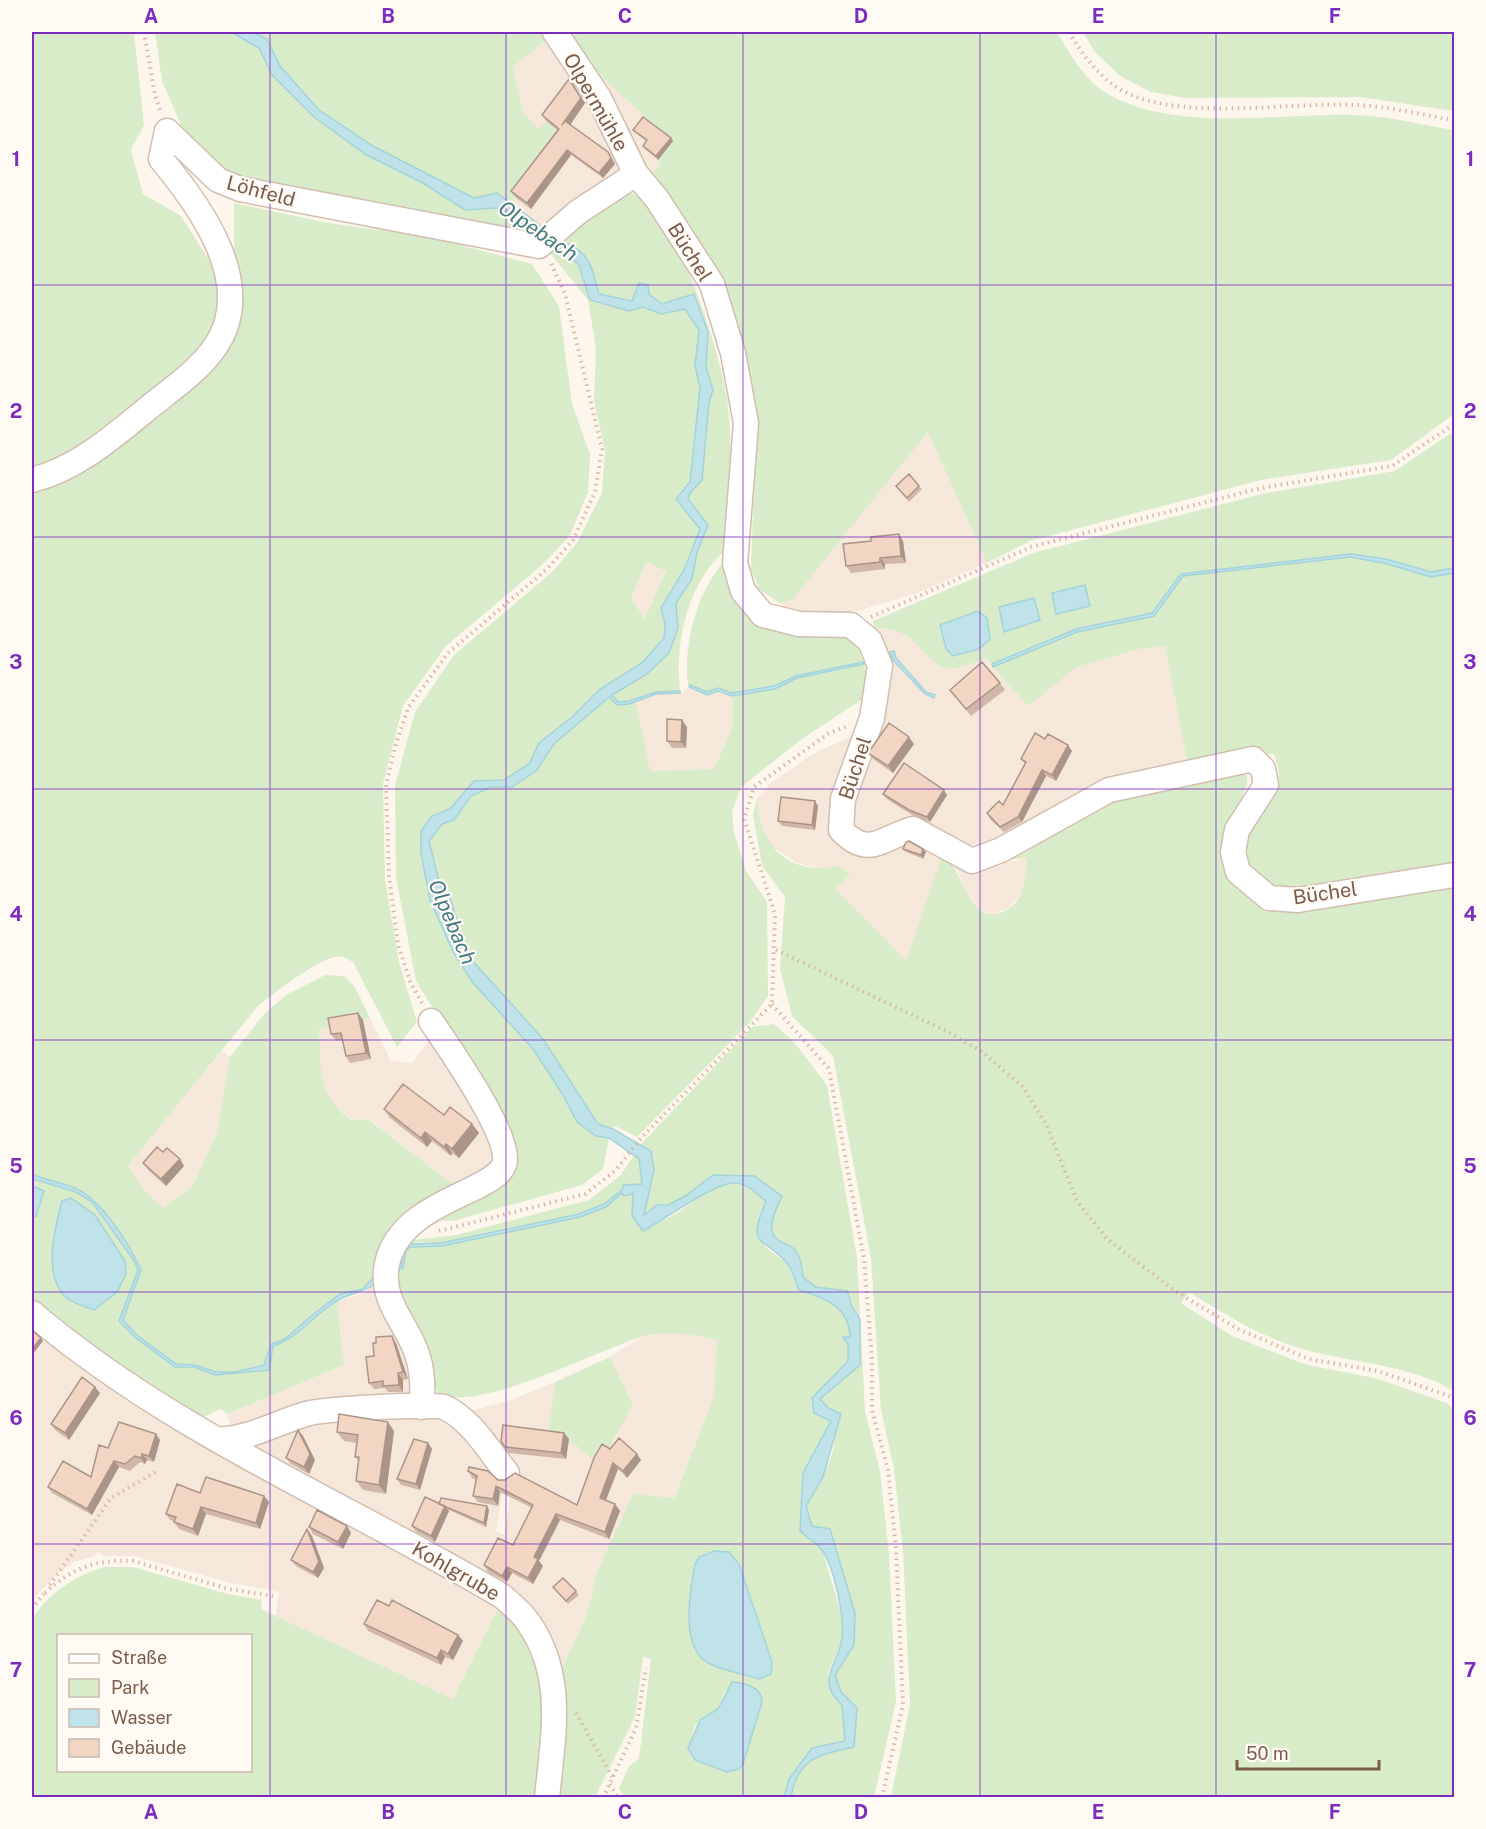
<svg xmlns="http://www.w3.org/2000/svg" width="1486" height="1829" viewBox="0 0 1486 1829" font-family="'Public Sans',sans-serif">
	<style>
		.residential { fill: #f5e8da }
		.green { fill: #d8ecc9; fill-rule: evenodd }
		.water { fill: #bfe3e8; stroke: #a5d3da; stroke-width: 1.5 }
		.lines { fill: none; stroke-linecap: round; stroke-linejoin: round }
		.minor-casing { stroke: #d1beb0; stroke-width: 27 }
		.path { stroke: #d9b8a5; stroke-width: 4; stroke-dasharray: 1.5 4.5; stroke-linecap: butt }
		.minor { stroke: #fff; stroke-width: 24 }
		.wall { fill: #d1b7a8 }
		.shaded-wall { fill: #aa9588 }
		.building { fill: #f3d5c3; stroke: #aa9588; stroke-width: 1.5 }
		.grid { fill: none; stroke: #7b2cbf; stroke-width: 1.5; stroke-opacity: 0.55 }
		.labels { text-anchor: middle; stroke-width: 4.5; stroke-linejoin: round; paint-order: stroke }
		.street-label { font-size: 20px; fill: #7a5c4d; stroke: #fffaf3 }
		.water-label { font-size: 21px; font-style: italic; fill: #437c86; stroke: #fffaf3 }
		.neatline { fill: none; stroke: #7b2cbf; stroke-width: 2 }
		.grid-label { font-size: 20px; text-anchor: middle; font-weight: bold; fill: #7b2cbf }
	</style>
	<rect width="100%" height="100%" fill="#fdf6ec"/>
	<!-- residential -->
	<path class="residential" d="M549 38 578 78 624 169 545 229 510 204 562 134 538 130 523 112 513 67Z
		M592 68 673 141 659 159 661 163 649 177Z
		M928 431 987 563 917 593 857 611 824 616 790 612 781 604 793 599Z
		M646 562 666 570 646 620 631 598Z
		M875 628 900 630 911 637 932 660 959 668 986 659 1028 706 1076 667 1139 649 1165 645 1188 766 990 846 967 844 917 823 870 836 858 831 851 822 852 796 889 699 888 661Z
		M689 687 707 695 718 691 732 696 733 726 714 769 649 771 636 702 656 694 680 693Z
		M849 737 854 748 840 839 904 836 943 853 906 962 835 888 851 874 838 866 823 869 797 863 769 844 759 822 757 798 770 784 811 755Z
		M1027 858 1025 889 1009 908 993 914 979 909 967 892 952 860 1008 862Z
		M370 1018 391 1061 412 1063 432 1037 465 1079 497 1159 458 1188 369 1119 352 1120 330 1101 321 1079 318 1028Z
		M222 1051 230 1057 217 1133 192 1187 163 1208 144 1190 128 1166Z
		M379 1282 414 1379 410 1393 399 1404 232 1431 227 1414 344 1365 337 1302 364 1292Z
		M32 1325 500 1604 453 1699 276 1616 279 1592 231 1583 134 1556H103L98 1552 95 1556 74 1562 59 1572 32 1600Z
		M674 1331 718 1340 714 1396 673 1499 595 1576 592 1597 584 1621 560 1673 534 1618 247 1443 326 1414 451 1418 505 1480 496 1531 504 1535 515 1468 469 1420 471 1411 511 1400 555 1382 548 1436 633 1405 610 1357 641 1337Z"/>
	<!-- green -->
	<path class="green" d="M32 32H134L144 125 131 150 143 194 181 216 214 268 219 293 217 319 211 337 190 361 107 431 32 473Z
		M155 32H231L259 48 272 75 314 117 365 154 423 183 465 210 496 207 520 222 534 235 230 178 183 130 162 81Z
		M252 32H545L549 38 513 67 523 112 538 129 546 122 562 134 510 204 497 193 474 198 373 146 319 110 280 66 267 39Z
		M569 32H1057C1070 54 1084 80 1108 94 1176 133 1279 113 1355 115 1388 116 1422 125 1454 130V414L1391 460 1261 480 1030 541 987 563 928 432 793 599 781 604 759 589 751 569 755 454 727 327 649 177 661 163 658 160 660 130 592 68Z
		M1083 32H1454V111L1359 97 1185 98 1151 92 1120 76 1094 51Z
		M624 193C633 194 639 194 645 200 680 226 723 361 728 405 733 452 731 500 729 547 689 579 674 640 680 691L656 692 628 701 618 702 612 695 647 674 678 628 676 603 692 579 697 552 708 525 688 500 690 493 702 480 709 403 713 390 706 367 708 332 694 294 662 304 649 294 632 301 599 294 589 259 560 240Z
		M234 203 328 223 426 236 532 264 559 306 572 404 590 454 588 492 569 537 542 565 446 646 403 706 383 784 385 879 399 962 417 1022 397 1047 353 962C347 959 342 955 335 957 315 961 274 993 258 1006L128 1166 144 1190 163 1208 192 1187 217 1133 230 1057 265 1013 286 995 325 975 344 976 355 987 370 1018 319 1029C321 1068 316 1096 352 1120L368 1119 458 1188 363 1289 340 1294 311 1315 285 1339 271 1344 264 1364 236 1372H216L195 1365 176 1364 138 1336 123 1320 141 1272 136 1257 94 1200 77 1189 32 1174V488L199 375 234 257Z
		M552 249 578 263 590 300 629 311 643 307 661 314 685 309 699 330 695 366 700 388 690 482 676 499 700 528 684 570 661 607 665 624 664 638 642 663 600 689 572 717 539 743 529 764 504 780 474 781 450 809 421 853 430 900 453 952 473 983 533 1049 563 1095 577 1122 596 1136 609 1138 603 1169 582 1185 453 1221 429 1220 510 1176 445 1028 416 981 396 878 395 785 415 712 454 655 551 573 577 543 602 493 605 451 594 401 596 349 588 300 550 253ZM646 562 666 571 645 619 631 598Z
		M1454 431V569L1431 572 1389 560 1351 554 1182 574 1152 613 1076 629 992 664 986 659 959 668 941 667C915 647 912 628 875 628L873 621 1033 553 1262 494 1395 471Z
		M729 556 743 599 834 631 857 644 863 662 796 676 774 686 732 693 718 689 707 692 688 685C683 642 698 587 729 556Z
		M1351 557 1389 564 1431 576 1454 573V870L1276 890 1249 867C1249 860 1246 851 1247 843 1254 803 1292 806 1274 754L1242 756 1188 766 1165 646 1139 649 1077 667 1028 706 993 667 1077 632 1154 616 1183 576Z
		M864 664 866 671 864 698 802 739 741 787 732 812 734 833 746 871 767 902 768 996 749 1023 637 1137 615 1126 613 1129 599 1124 543 1039 469 957 450 898 441 889 429 841 442 824 454 820 471 796 491 787H512L536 771 554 744 609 697 617 705 636 702 650 771 714 769 733 726 732 696 775 689 797 678Z
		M1233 775H1247V784L1232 821 1248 895 1454 884V1391C1414 1367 1357 1362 1313 1352 1268 1341 1227 1316 1189 1292L1181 1303 1232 1336 1307 1365 1375 1378 1447 1403 1454 1410V1797H891L910 1704 903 1551 894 1469 881 1410 871 1258 833 1056 792 1016 780 969 785 897 762 866 753 815 757 798C759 846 789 876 838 866L851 874 835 888 906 961 943 853C963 869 971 933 1008 909 1026 897 1025 878 1027 858L993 861 1097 802Z
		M774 1024 794 1042 827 1085 857 1258 865 1411 880 1471 889 1553 896 1702 874 1797H791C798 1757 819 1755 854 1747L857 1708 841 1692 835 1675 853 1645 855 1613 812 1526 806 1506C826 1472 851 1434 820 1399L860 1365V1319L852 1307 847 1291 816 1287 803 1277C802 1268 801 1257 795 1250 791 1245 783 1244 778 1240 764 1230 777 1208 782 1196L713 1175C699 1185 685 1200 669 1205 657 1209 655 1207 644 1216L654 1170 640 1146 644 1141 752 1027Z
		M634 1155 639 1159 642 1184 623 1190 604 1204 579 1214 441 1243 417 1242 403 1250 400 1266 398 1268 399 1270 403 1268 406 1251 410 1247 442 1246 606 1207 622 1193 633 1194 644 1231C655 1225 666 1219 677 1213 711 1191 730 1166 766 1202L759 1216 765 1247 788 1264 799 1290 837 1305 850 1326 849 1361 812 1398 831 1421 803 1473 800 1531 822 1549 842 1616V1640L828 1673 842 1705 845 1741 812 1748 789 1779 784 1797H624L619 1788 629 1766 639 1759 651 1659 643 1657 635 1717 595 1797H558L560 1673 584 1621 592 1597 595 1577 633 1494 674 1498 714 1396 717 1340C691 1334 668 1330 641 1337 601 1349 477 1413 441 1394 437 1392 433 1385 430 1380L394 1279 405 1241 456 1235 589 1200 621 1175ZM714 1551H722L766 1644 772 1662 759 1679 710 1664 699 1655 690 1631 688 1617 695 1564 706 1553ZM725 1691 762 1696 743 1764 733 1772 696 1760 690 1754C690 1742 692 1723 704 1717 709 1714 714 1713 718 1709Z
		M32 1178 76 1192 92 1202 133 1259 138 1270 119 1321 175 1367H194L215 1375 269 1370 273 1346C297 1338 315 1316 337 1302L344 1365 227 1414 221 1409 199 1419 77 1339 32 1301V1217L36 1216 44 1192 32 1186Z
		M610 1357 633 1405 599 1465 569 1439 548 1436 555 1382Z
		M104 1567H133L228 1594 262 1600 261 1609 453 1699 500 1604 537 1653 545 1726 537 1797 32 1798V1619C50 1592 73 1577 104 1567ZM58 1636H250V1770H58Z"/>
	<!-- water -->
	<path class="water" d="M231 32H252L267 39 280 66 319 110 373 146 474 198 497 193 545 229 534 235 520 222 496 208 465 210 423 183 365 154 314 117 272 75 259 48Z
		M560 240C591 253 591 264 599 294L632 301 639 283 648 285 649 294 662 304 694 294 708 332 706 367 713 390 709 403 702 480 690 493 688 499 708 525 697 552 692 579 676 603 678 628 669 653 647 674 612 695 618 702 629 701 656 692 680 691V693L656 694 629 704 617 705 609 697 554 744 536 771 512 787H491L471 796 454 820 442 824 429 841 441 889 450 898 469 957 543 1039 598 1124 613 1129 651 1151 654 1170 644 1215 657 1205H668L687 1195 713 1175 754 1176 782 1196C777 1208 764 1230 778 1240 783 1244 791 1245 795 1250 801 1257 802 1268 803 1277L816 1287 847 1291 852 1307 860 1319V1365L820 1399 828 1408 841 1414 823 1477 806 1506 812 1526 830 1529 855 1613 854 1645 835 1675 841 1692 857 1708 854 1747C819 1755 798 1757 791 1797H784L789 1779 812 1748 845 1741 842 1705C814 1680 839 1664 842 1638 845 1618 834 1565 821 1549 816 1542 806 1537 800 1531L803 1473 831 1421 814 1413 812 1398 848 1361V1344L843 1337H850C849 1306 825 1298 799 1290 796 1282 793 1270 787 1263 764 1236 745 1248 766 1202 756 1192 748 1184 734 1183 718 1181 662 1221 643 1231L632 1216 633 1194 624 1196 622 1193 606 1207 580 1217 442 1246 410 1247 406 1251 403 1268 399 1270 398 1268 401 1266 403 1250 409 1244 441 1243 579 1214 604 1204 622 1190 623 1185 642 1184 639 1159 609 1138 596 1136 577 1122 563 1095 533 1049 473 983 453 952 430 900 421 853V831L432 816 450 809 474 781 504 780 529 764 539 743 572 717 600 689 642 663 664 638 665 624 661 608 684 570 700 529 676 499 690 482 700 388 695 366 699 330 685 309 661 314 643 307 629 311 590 300 578 263 552 249Z
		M1351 554 1386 559 1431 572 1454 568V573L1431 577 1384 563 1350 557 1183 576 1154 616 1077 632 993 667 992 664 1076 629 1152 613 1181 574Z
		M1085 585 1090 606 1056 614 1052 593Z
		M1034 598 1040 620 1004 632 999 607Z
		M978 611 987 618 990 639 979 649 953 656 946 649 940 625Z
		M894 651 896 658 926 692 935 695 934 698 925 694 893 660 890 652Z
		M863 662 864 664 797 678 775 689 732 696 718 691 707 695 689 687 690 685 707 692 718 688 732 693 774 686 796 676Z
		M32 1174C46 1181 63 1182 77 1189 102 1201 130 1245 141 1270L123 1320 138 1336 176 1364 195 1365 216 1372H236L264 1365 271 1344 285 1339 311 1316 340 1294 363 1289 378 1273 379 1282C363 1293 354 1292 340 1299 315 1313 300 1337 273 1346L269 1370 215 1375 194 1367H175L136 1338 119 1321 138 1270 133 1259 92 1202 76 1192 33 1179Z
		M32 1186 44 1191 36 1216 32 1217Z
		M71 1198 95 1215 125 1261 126 1274 117 1292 94 1310C86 1307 75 1304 68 1299 41 1278 55 1228 62 1201Z
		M714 1551 729 1552 739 1564 772 1662 771 1674 759 1679C744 1674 725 1671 710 1664 679 1649 690 1591 695 1564L699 1557Z
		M732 1682C745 1683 762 1687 762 1702L743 1764 739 1769 727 1772 695 1760 688 1748 700 1720 718 1709Z"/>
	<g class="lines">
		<!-- minor casing -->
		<g class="minor-casing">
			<path id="minor" d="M555 32 599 98 636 174 657 199 712 284 733 353 746 423 735 563 743 591 763 615 799 624 851 625 870 641 880 666 872 718 843 799 841 830C869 859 881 838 913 829L972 861 1001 850 1109 790 1253 759 1263 769 1266 785 1237 830 1233 852 1238 872 1269 898 1298 900 1454 875
				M167 131 218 180 240 189 539 246 578 212 636 174
				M32 480C76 469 113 437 147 409 170 390 198 372 215 347 258 285 200 206 161 159L167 131
				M32 1313C172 1432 345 1503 502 1596 511 1604 522 1613 528 1622 566 1676 553 1736 547 1798
				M422 1407C423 1390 423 1373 418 1357 409 1325 379 1302 387 1264 401 1198 501 1193 505 1161 508 1131 449 1048 431 1021
				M218 1440C255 1437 273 1424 306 1414 320 1409 433 1403 444 1407 471 1419 489 1451 507 1473"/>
		</g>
		<!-- path -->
		<path class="path" d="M144 32 155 95 161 113
			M1069 32C1080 51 1094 70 1112 84 1166 125 1289 101 1355 105 1388 106 1422 115 1454 120
			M871 617 1031 547 1261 488 1392 466 1454 424
			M776 950 946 1031 981 1051 1022 1086 1046 1124 1077 1201 1107 1239 1175 1291 1238 1329 1309 1359 1378 1371 1449 1396 1454 1400
			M422 1003 410 981 398 945 389 877 386 785 395 747 408 708 448 653 547 569 573 540 595 492 602 449 565 294 550 261
			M772 1004 829 1069 864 1259 872 1360V1410L888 1470 896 1550 903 1704 882 1798
			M439 1231 585 1194 615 1171 642 1137 772 1004 775 914 744 819 754 787 829 733 848 726
			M50 1585 111 1498 156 1472
			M45 1593C71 1568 97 1559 133 1561L229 1589 273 1596
			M32 1609 46 1591
			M576 1713 613 1778
			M610 1784 618 1798
			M603 1798 636 1728 646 1668"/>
		<!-- minor -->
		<use href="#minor" class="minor"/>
	</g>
	<!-- wall -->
	<path class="wall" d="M585 103 570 125 612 158 615 164 603 178 571 155 531 209 515 197 511 191 557 130 546 121 542 115Z
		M633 130 671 138 673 141 658 160 645 149 643 146 646 141 636 133Z
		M896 486H919L922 489 909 502Z
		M903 541 906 563 885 564V569L851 573 846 566Z
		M1000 683 1005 690 971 716 950 690Z
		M687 727 686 748H672L667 741Z
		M1045 739 1072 751 1056 781 1046 776 1022 822 1004 832 990 819 987 813 1003 805 1025 764 1021 759Z
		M914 744 893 773 873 759 868 753Z
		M883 794 947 795 930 822 912 815 887 799Z
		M818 806 815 830 782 826 778 821Z
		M903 849 926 852 923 859 906 852Z
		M358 1013 363 1020 371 1059 350 1063 346 1056 342 1040 336 1041 331 1034Z
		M384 1109 444 1115 472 1124 479 1133 459 1158 452 1153 451 1156 432 1141 427 1147 390 1118Z
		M163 1152 180 1159 184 1166 166 1186 148 1170 143 1163Z
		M396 1343 408 1379 403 1380V1392H388L385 1388 374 1389 369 1383 374 1356Z
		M100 1393 69 1440 55 1430 51 1424Z
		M298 1430 303 1436 315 1460 309 1474 291 1464 286 1458Z
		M394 1431 386 1494 363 1490 356 1481 359 1462 355 1457 357 1443 344 1441 337 1432Z
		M569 1439 566 1459 509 1453 501 1441Z
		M160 1440 154 1462 147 1460 145 1464 140 1462 130 1471 119 1467 92 1515 52 1493 48 1487 91 1477 108 1448Z
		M428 1443 432 1449 420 1490 401 1485 397 1479Z
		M610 1449 637 1454 641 1460 627 1478 618 1469 606 1500 615 1504 620 1511 609 1539 560 1520 539 1561 543 1566 533 1584 512 1573 507 1582 488 1572 484 1565 513 1545 532 1508 500 1492 498 1506 478 1502 473 1496 476 1480 472 1478 468 1471 577 1505Z
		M200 1493 264 1496 269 1502 260 1529 206 1514 198 1536 179 1529 174 1522V1521L170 1520 166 1514Z
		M439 1504 489 1510 486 1527 447 1509 449 1511 435 1542 416 1532 412 1526Z
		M347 1526 351 1533 343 1549 313 1534 309 1527Z
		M312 1536 324 1568 318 1578 296 1566 291 1560Z
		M553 1587 576 1591 579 1595 568 1604Z
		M389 1606 458 1635 463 1641 453 1660 445 1657 441 1665 368 1631 364 1624Z"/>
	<!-- shaded-wall -->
	<path class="shaded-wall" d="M569 79 585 103 566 131 562 125Z
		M671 138 673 141 658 160 656 156Z
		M567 150 571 155 531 209 527 203Z
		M608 152 615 164 603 178 599 173Z
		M899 534 903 541 906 563 901 556Z
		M880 558 885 564V569L880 562Z
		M682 720 687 727 686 748 681 742Z
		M909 737 914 744 893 773 888 766Z
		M1068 745 1072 751 1056 781 1052 775Z
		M1042 770 1046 776 1022 822 1018 817Z
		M944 790 947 795 930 822 927 817Z
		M815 801 818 806 815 830 812 825Z
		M923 849 926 852 923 859 921 855Z
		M358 1013 363 1020 371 1059 366 1053Z
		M472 1124 479 1133 459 1158 452 1149Z
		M425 1132 432 1141 427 1147 421 1138Z
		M446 1144 452 1153 451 1156 444 1147Z
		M180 1159 184 1166 166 1186 161 1179Z
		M392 1336 396 1343 408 1379 403 1372Z
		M41 1338 43 1341 32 1355V1349Z
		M398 1373 403 1380V1392L399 1385Z
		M95 1387 100 1393 69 1440 65 1433Z
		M388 1422 394 1431 386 1494 379 1485Z
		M298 1430 303 1436 315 1460 309 1474 304 1467Z
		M564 1433 569 1439 566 1459 561 1453Z
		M156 1434 160 1440 154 1462 149 1456Z
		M428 1443 432 1449 420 1490 416 1484Z
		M142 1454 147 1460 145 1464 141 1458Z
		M637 1454 641 1460 627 1478 623 1471Z
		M114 1461 119 1467 92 1515 87 1509Z
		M613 1463 618 1469 604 1505 600 1498Z
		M496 1486 500 1492 498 1506 493 1499Z
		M264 1496 269 1502 260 1529 256 1523Z
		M615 1504 620 1511 609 1539 605 1532Z
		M445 1506 449 1511 435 1542 431 1536Z
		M487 1506 489 1510 486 1527 484 1523Z
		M201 1507 206 1514 198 1536 193 1529Z
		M556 1514 560 1520 539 1561 543 1566 533 1584 528 1578 534 1557Z
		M347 1526 351 1533 343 1549 338 1542Z
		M307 1529 312 1536 324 1568 318 1578 313 1572Z
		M507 1567 512 1573 507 1582 502 1576Z
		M458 1635 463 1641 453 1660 448 1654Z
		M441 1650 445 1657 441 1665 437 1658Z"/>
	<!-- building -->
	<path class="building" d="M569 79 581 98 562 125 565 121 608 152 611 158 599 173 567 150 527 203 511 191 559 129 542 115Z
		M643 117 671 138 656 156 643 146 647 140 633 130Z
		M909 474 919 486 907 498 896 486Z
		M899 534 901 556 880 558V562L846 566 843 544 871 541V537Z
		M982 662 1000 683 966 709 950 690Z
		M667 719 682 720 681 742 667 741Z
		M889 723 909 737 888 766 868 753Z
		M1035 733 1045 739 1048 734 1068 745 1052 775 1042 770 1018 817 1000 827 987 813 999 801 1003 805 1026 762 1021 759Z
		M904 763 944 790 927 817 909 810 883 794Z
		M781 797 815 801 812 825 778 821Z
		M909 841 923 849 921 855 903 849 906 842Z
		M358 1013 366 1053 346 1056 341 1033 331 1034 328 1018Z
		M403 1084 444 1115 450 1107 472 1124 452 1149 446 1144 444 1147 425 1132 421 1138 384 1109Z
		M157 1147 163 1152 167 1148 180 1159 161 1179 143 1163Z
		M32 1330 41 1338 32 1349Z
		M392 1336 403 1372 398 1373 399 1385 383 1386V1381L369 1383 366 1357 374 1356 373 1343H376V1337Z
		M82 1377 95 1387 65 1433 51 1424Z
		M339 1414 388 1422 379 1485 356 1481 359 1457H355L358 1435 337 1432Z
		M119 1422 156 1434 149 1456 142 1454 141 1458 135 1456 125 1464 114 1461 87 1509 48 1487 63 1461 91 1477 99 1445 108 1448Z
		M503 1425 564 1433 561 1453 505 1447 501 1441Z
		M298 1430 310 1454 304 1467 286 1458Z
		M619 1438 637 1454 623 1471 613 1463 600 1498 615 1504 605 1532 556 1514 534 1557 538 1559 528 1578 507 1567 502 1576 484 1565 498 1538 513 1545 533 1505 496 1486 493 1499 473 1496 477 1476 468 1471 469 1467 488 1471 498 1480H505L515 1473 577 1505 594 1458 602 1444 610 1449Z
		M414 1439 428 1443 416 1484 397 1479Z
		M206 1477 264 1496 256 1523 201 1507 193 1529 174 1522 176 1517 166 1514 177 1484 200 1493Z
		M425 1497 445 1506 431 1536 412 1526Z
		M441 1498 487 1506 484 1523 439 1504Z
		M317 1510 347 1526 338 1542 309 1527Z
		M307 1529 319 1562 313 1572 291 1560Z
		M563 1578 576 1591 566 1601 553 1587Z
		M377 1600 389 1606 392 1600 458 1635 448 1654 441 1650 437 1658 364 1624Z"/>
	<!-- grid -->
	<path class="grid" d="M270 32V1798M506 32V1798M743 32V1798M980 32V1798M1216 32V1798M32 285H1454M32 537H1454M32 789H1454M32 1040H1454M32 1292H1454M32 1544H1454"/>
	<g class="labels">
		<!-- street labels -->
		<g class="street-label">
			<text transform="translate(596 102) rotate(60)" y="7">Olpermühle</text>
			<text transform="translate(261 191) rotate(15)" y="7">Löhfeld</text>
			<text transform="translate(690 252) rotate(58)" y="7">Büchel</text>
			<text transform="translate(855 768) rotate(-72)" y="7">Büchel</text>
			<text transform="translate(1325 893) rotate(-8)" y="7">Büchel</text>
			<text transform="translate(456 1571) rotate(30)" y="7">Kohlgrube</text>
		</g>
		<!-- water labels -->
		<g class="water-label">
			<text transform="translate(538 231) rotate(34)" y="7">Olpebach</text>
			<text transform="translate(452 922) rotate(67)" y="7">Olpebach</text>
		</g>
	</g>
	<!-- border -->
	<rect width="1486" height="1829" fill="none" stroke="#fffaf3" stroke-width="66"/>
	<!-- legend -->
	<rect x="57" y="1634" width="195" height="138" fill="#fffaf3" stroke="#cabbb1" stroke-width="1.5"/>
	<rect x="69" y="1654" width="30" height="9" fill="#ffffff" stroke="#cabbb1" stroke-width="1.5"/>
	<text x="111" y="1664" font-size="18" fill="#7a5c4d">Straße</text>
	<rect x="69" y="1679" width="30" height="18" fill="#d8ecc9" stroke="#cabbb1" stroke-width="1.5"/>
	<text x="111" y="1694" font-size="18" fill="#7a5c4d">Park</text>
	<rect x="69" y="1709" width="30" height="18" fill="#bfe3e8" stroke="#cabbb1" stroke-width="1.5"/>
	<text x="111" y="1724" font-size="18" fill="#7a5c4d">Wasser</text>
	<rect x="69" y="1739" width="30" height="18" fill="#f3d5c3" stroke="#cabbb1" stroke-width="1.5"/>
	<text x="111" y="1754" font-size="18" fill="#7a5c4d">Gebäude</text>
	<!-- scale -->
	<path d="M1237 1760v9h142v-9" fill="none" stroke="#7a5c4d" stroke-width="3"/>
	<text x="1246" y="1760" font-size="18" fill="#7a5c4d" stroke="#fffaf3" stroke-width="4.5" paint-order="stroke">50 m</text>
	<rect x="33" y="33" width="1420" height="1763" class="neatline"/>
	<g class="grid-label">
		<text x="151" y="23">A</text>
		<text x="388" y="23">B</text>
		<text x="625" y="23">C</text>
		<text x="861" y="23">D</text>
		<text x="1098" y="23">E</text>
		<text x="1335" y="23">F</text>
		<text x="16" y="166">1</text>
		<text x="1470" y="166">1</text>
		<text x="16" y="418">2</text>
		<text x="1470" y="418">2</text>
		<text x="16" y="669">3</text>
		<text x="1470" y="669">3</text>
		<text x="16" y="921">4</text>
		<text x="1470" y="921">4</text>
		<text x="16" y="1173">5</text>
		<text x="1470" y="1173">5</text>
		<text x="16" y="1425">6</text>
		<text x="1470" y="1425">6</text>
		<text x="16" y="1677">7</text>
		<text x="1470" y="1677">7</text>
		<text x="151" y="1819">A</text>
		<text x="388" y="1819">B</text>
		<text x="625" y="1819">C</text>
		<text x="861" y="1819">D</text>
		<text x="1098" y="1819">E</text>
		<text x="1335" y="1819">F</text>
	</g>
</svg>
